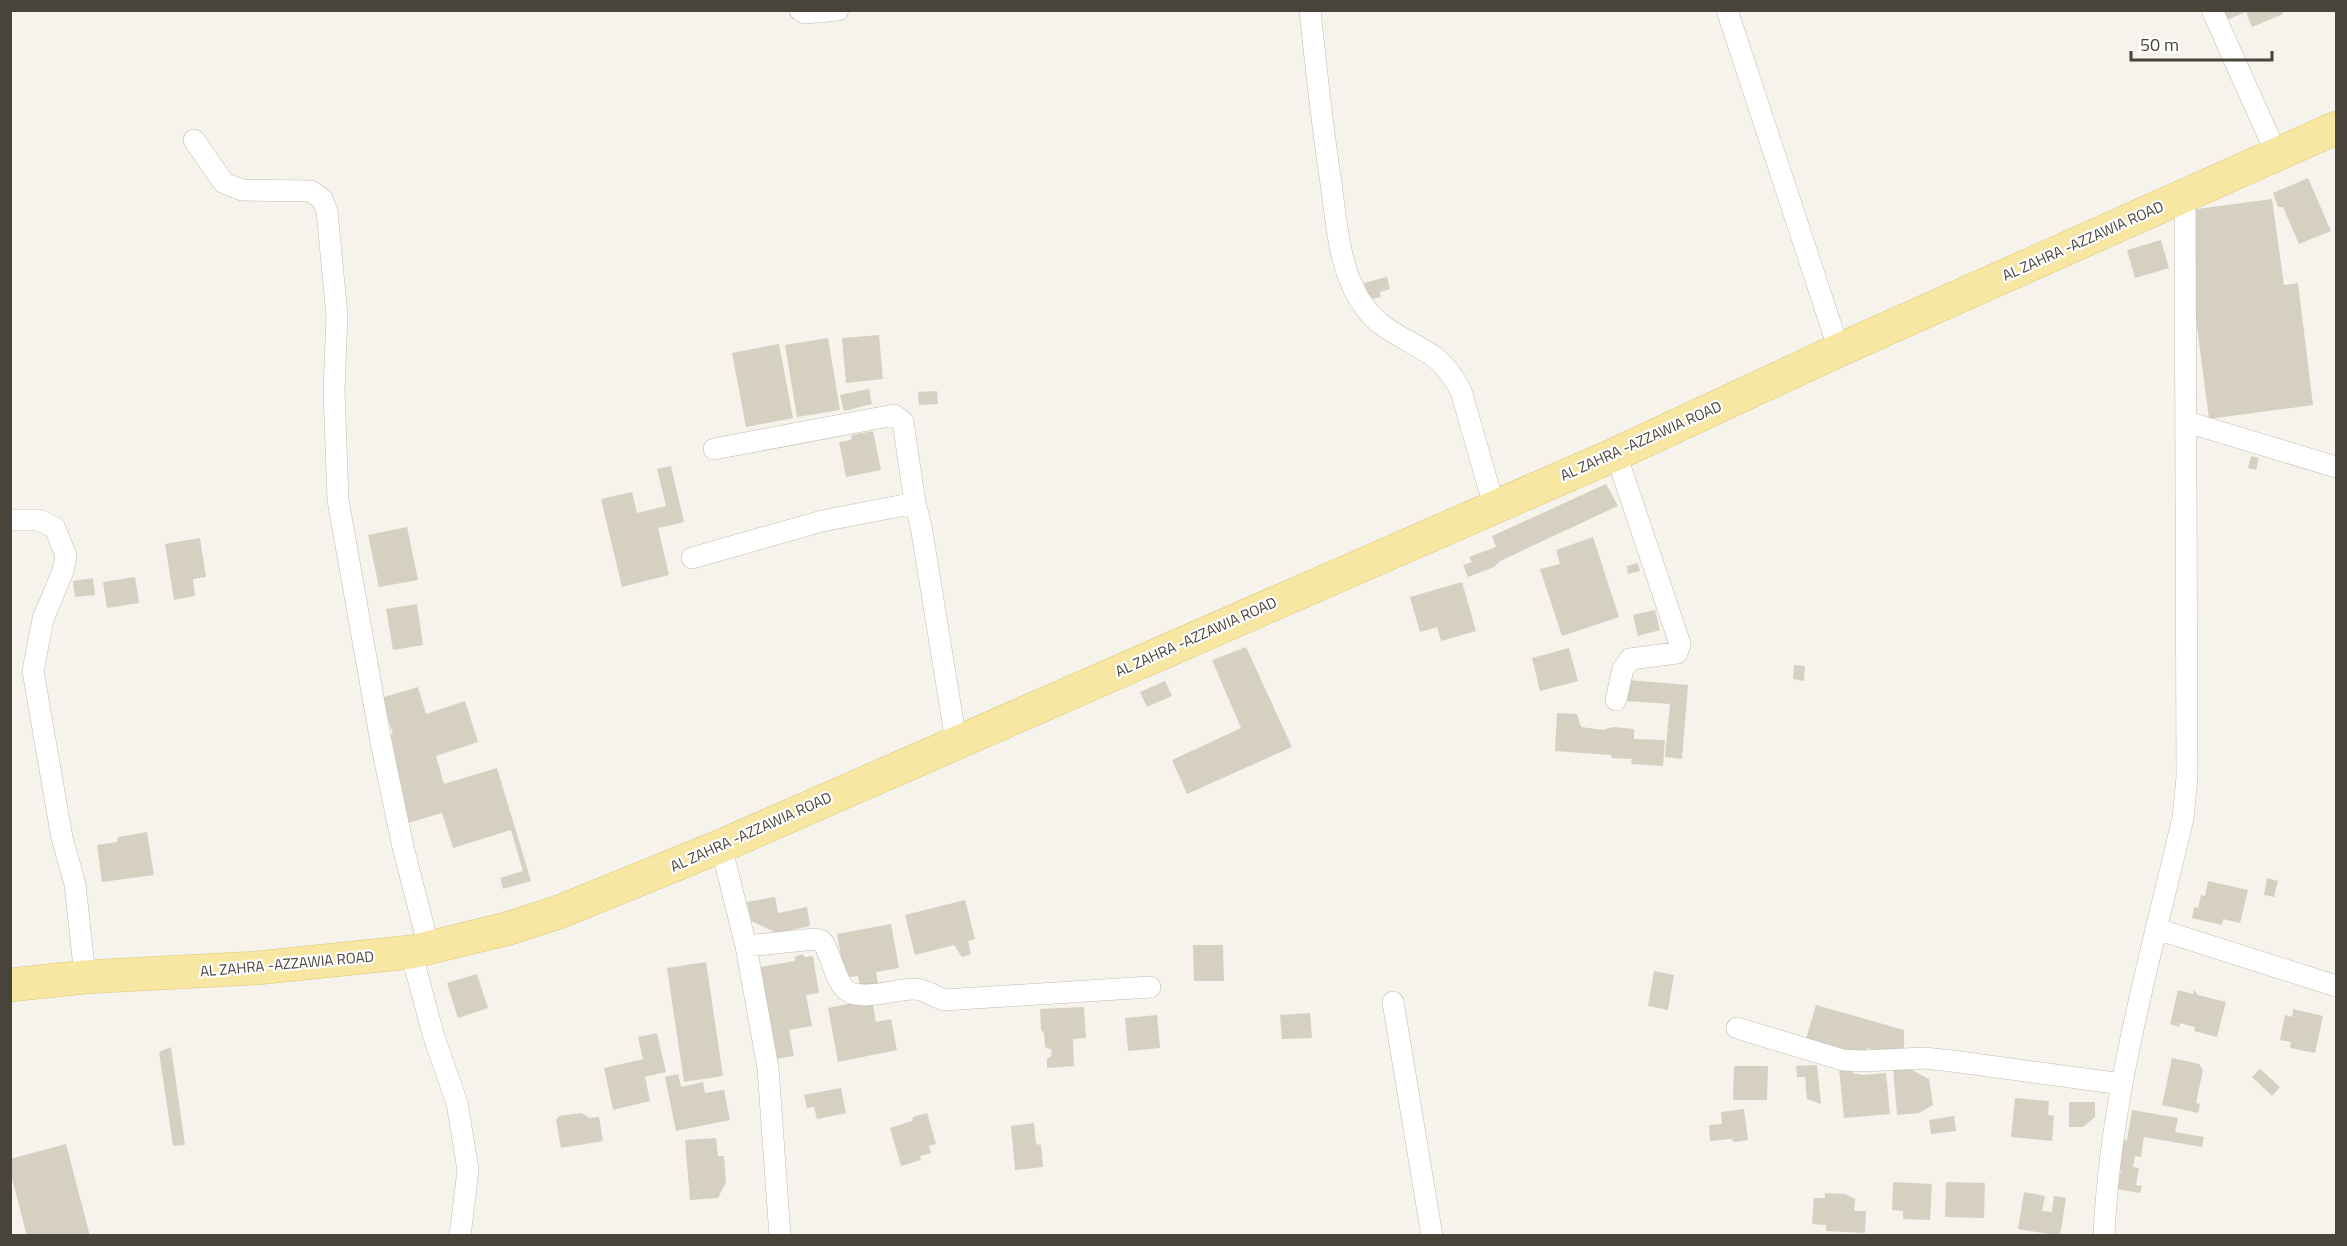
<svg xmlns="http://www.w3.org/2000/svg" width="2347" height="1246" viewBox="0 0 2347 1246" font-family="'Titillium Web',sans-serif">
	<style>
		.building { fill: #d6d0c2 }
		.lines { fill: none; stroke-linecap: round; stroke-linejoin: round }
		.minor-casing { stroke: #c0bcaf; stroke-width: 22 }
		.primary-casing { stroke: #dbc773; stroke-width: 34 }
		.minor { stroke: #fff; stroke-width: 21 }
		.primary { stroke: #f7e7a3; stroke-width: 33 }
		.labels { text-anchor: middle; stroke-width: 4.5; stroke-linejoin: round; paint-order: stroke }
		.street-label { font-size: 15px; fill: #49443a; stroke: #fff }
	</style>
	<rect width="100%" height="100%" fill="#f5f3ec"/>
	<!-- building -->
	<path class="building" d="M2220 10H2282L2283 14 2252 27 2246 12 2224 21Z
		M2308 178 2331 231 2299 244 2283 207H2278L2273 193Z
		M2272 199 2284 285 2298 283 2313 405 2209 419 2182 211Z
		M2161 240 2169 268 2135 278 2127 250Z
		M1387 277 1390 289 1380 292 1381 297 1368 300 1364 283Z
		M879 335 883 379 846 383 842 338Z
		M828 338 840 410 797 417 785 345Z
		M779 344 793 418 746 427 732 353Z
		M869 389 872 404 844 411 840 395Z
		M937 391 938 404 919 405 918 392Z
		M873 431 881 470 846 477 839 442 851 440 852 435Z
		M2251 456 2259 458 2256 470 2248 468Z
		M671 466 684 522 658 528 669 575 622 587 601 499 632 492 637 513 666 506 657 469Z
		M1606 484 1618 506 1500 561 1494 567 1468 577 1463 565 1472 562 1469 557 1496 547 1492 536Z
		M407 527 418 580 379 587 368 535Z
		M1593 537 1619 617 1562 636 1540 569 1560 564 1556 550Z
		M200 538 206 577 193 579 195 596 174 600 165 544Z
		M1638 563 1640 571 1628 574 1627 566Z
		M135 577 139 603 107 608 103 582Z
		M93 578 95 595 75 597 73 581Z
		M1462 582 1476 631 1441 641 1437 627 1420 632 1410 597Z
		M417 604 423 645 393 650 386 609Z
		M1655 610 1660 630 1638 636 1633 615Z
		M1246 647 1292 747 1187 794 1172 760 1241 728 1212 660Z
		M1569 648 1578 681 1540 691 1532 658Z
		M1794 665 1805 666 1804 681 1793 679Z
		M1629 680 1688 685 1682 759 1665 757 1670 704 1627 701Z
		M1165 681 1172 696 1147 707 1140 692Z
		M418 687 426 714 465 701 478 742 436 756 444 784 497 768 531 881 503 889 500 878 523 871 511 830 453 848 442 813 408 823 386 737 393 734 381 698Z
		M1557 713 1577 714 1581 727 1603 730 1613 727 1634 729V739L1665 740 1663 766 1631 764 1632 759 1612 758 1611 755 1555 751Z
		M147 832 154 875 102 882 97 845 117 842 118 837Z
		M2267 878 2278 881 2274 897 2264 895Z
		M2208 881 2248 890 2240 923 2223 919 2222 925 2192 918 2194 907 2198 908 2201 895 2205 896Z
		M775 897 778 913 807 907 810 926 777 933 751 921 747 902Z
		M965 900 975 939 968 941 971 954 962 957 954 945 915 955 905 915Z
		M891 924 899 968 876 972 878 983 860 986 858 976 845 978 837 934Z
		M1193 945H1223L1224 981H1194Z
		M802 954 805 957 813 956 819 993 806 995 812 1026 789 1030 794 1056 776 1059 760 967 795 961V957Z
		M706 962 723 1076 684 1082 667 968Z
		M1654 971 1674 975 1668 1010 1648 1006Z
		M477 974 488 1008 458 1018 447 983Z
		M2178 990 2193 994 2194 990 2198 995 2226 1002 2217 1037 2194 1031 2195 1027 2180 1023 2179 1027 2170 1024Z
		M872 999 876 1022 891 1019 897 1050 838 1062 828 1008Z
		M1816 1005 1904 1030V1055L1885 1049 1881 1053 1867 1048 1864 1056 1806 1039Z
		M1084 1007 1086 1038 1073 1039 1074 1066 1047 1068V1059L1051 1056 1052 1050 1045 1047 1044 1033 1041 1030 1040 1009Z
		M2293 1009 2323 1016 2315 1053 2290 1048 2291 1042 2280 1040 2285 1015 2292 1017Z
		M1310 1013 1312 1038 1282 1039 1280 1015Z
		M1157 1015 1160 1048 1128 1051 1125 1018Z
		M657 1033 666 1072 645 1077 650 1101 613 1110 604 1068 643 1059 638 1037Z
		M171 1047 185 1145 173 1146 159 1052Z
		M2172 1058 2199 1064 2203 1070 2196 1103 2200 1104 2198 1113 2162 1105Z
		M1817 1065 1821 1104 1807 1099 1805 1077H1797L1796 1066Z
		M1734 1066H1768L1767 1100H1733Z
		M1852 1067 1853 1073 1863 1075 1886 1073 1890 1114 1844 1118 1839 1069Z
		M1906 1067 1929 1079 1933 1105 1919 1113 1897 1115 1893 1068Z
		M2260 1069 2280 1087 2272 1096 2252 1077Z
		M678 1074 681 1087 703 1082 705 1093 724 1090 730 1120 676 1131 665 1077Z
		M841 1088 846 1113 817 1119 814 1107 807 1108 804 1095Z
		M2015 1098 2049 1101 2048 1115 2054 1116 2052 1141 2011 1137Z
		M2069 1102H2095V1117L2083 1127H2069Z
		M1744 1109 1748 1140 1734 1142 1731 1139 1710 1141 1709 1125 1722 1124 1721 1112Z
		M2132 1110 2178 1118 2175 1132 2204 1137 2202 1147 2144 1137 2141 1157 2135 1156 2133 1167 2139 1168 2136 1185 2142 1186 2140 1193 2117 1189 2121 1170H2116L2121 1139 2127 1140Z
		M581 1113 590 1118 599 1117 603 1141 561 1148 556 1120 559 1116Z
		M927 1113 936 1144 929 1146 931 1153 920 1156 921 1160 901 1166 890 1128 912 1121 913 1117Z
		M1954 1116 1956 1131 1931 1134 1929 1120Z
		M1034 1123 1036 1144 1041 1145 1043 1167 1015 1170 1011 1126Z
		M716 1138 718 1156H724L726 1182 718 1198 690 1200 685 1140Z
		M66 1144 90 1236H27L10 1171V1159Z
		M1893 1182 1932 1184 1930 1220 1903 1219V1211L1892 1210Z
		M1946 1182 1985 1183 1984 1218 1945 1217Z
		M2024 1192 2045 1196 2042 1211 2052 1212 2054 1196 2066 1198 2060 1236 2018 1229Z
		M1825 1193 1845 1194 1855 1199 1854 1211H1866L1865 1233 1826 1231V1225L1812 1224 1814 1198H1825Z"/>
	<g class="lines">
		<!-- minor casing -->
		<g class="minor-casing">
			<path id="minor" d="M800 10 805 13 838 10
				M1310 10C1316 68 1322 126 1331 183 1337 226 1339 274 1366 309 1383 332 1411 340 1433 356 1446 365 1454 378 1461 391L1494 506
				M1727 10 1839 350
				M2212 10 2276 153
				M194 140 224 183 242 190 311 191 322 199 327 211 337 316 334 390 338 500 381 742 403 847 429 948
				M2187 422 2336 467
				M714 449 894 415 903 422 915 503
				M10 520H39L55 528 66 556 63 571 43 619 33 671 62 838 75 884 85 977
				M692 558 822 521 915 503 921 526 956 741
				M1616 700 1623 669 1630 659 1677 653 1680 644 1616 454
				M721 846 746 946 768 1068 780 1236
				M2157 929 2336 986
				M746 946 815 939 822 941C832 955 833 975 844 988 857 1003 896 989 913 989 925 989 933 996 944 1000L1150 987
				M411 952 434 1037 457 1103 468 1170 460 1236
				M1393 1002 1432 1236
				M1737 1028 1843 1060 1864 1061 1924 1058 1952 1061 2122 1084
				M2104 1236C2110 1094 2151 955 2183 818L2187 777 2185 196"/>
		</g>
		<!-- primary casing -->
		<g class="primary-casing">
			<path id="primary" d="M10 985 85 977 257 968 411 952 506 929 559 912 721 846 1616 454 1839 350 2336 128"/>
		</g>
		<!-- minor -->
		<use href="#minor" class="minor"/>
		<!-- primary -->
		<use href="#primary" class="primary"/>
	</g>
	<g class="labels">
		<!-- street labels -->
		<g class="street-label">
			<text transform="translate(2083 241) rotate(-24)" y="5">AL ZAHRA -AZZAWIA ROAD</text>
			<text transform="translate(1641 441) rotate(-24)" y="5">AL ZAHRA -AZZAWIA ROAD</text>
			<text transform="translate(1196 637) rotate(-24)" y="5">AL ZAHRA -AZZAWIA ROAD</text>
			<text transform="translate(751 832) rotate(-24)" y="5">AL ZAHRA -AZZAWIA ROAD</text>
			<text transform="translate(287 964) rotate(-5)" y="5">AL ZAHRA -AZZAWIA ROAD</text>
		</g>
	</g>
	<!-- border -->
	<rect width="2347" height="1246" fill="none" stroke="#49443a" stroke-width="24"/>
	<!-- scale -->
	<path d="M2131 51v9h141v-9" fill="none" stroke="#49443a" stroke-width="3"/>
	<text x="2140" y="51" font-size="18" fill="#49443a" stroke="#ffffff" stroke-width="4.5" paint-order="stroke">50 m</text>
</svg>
